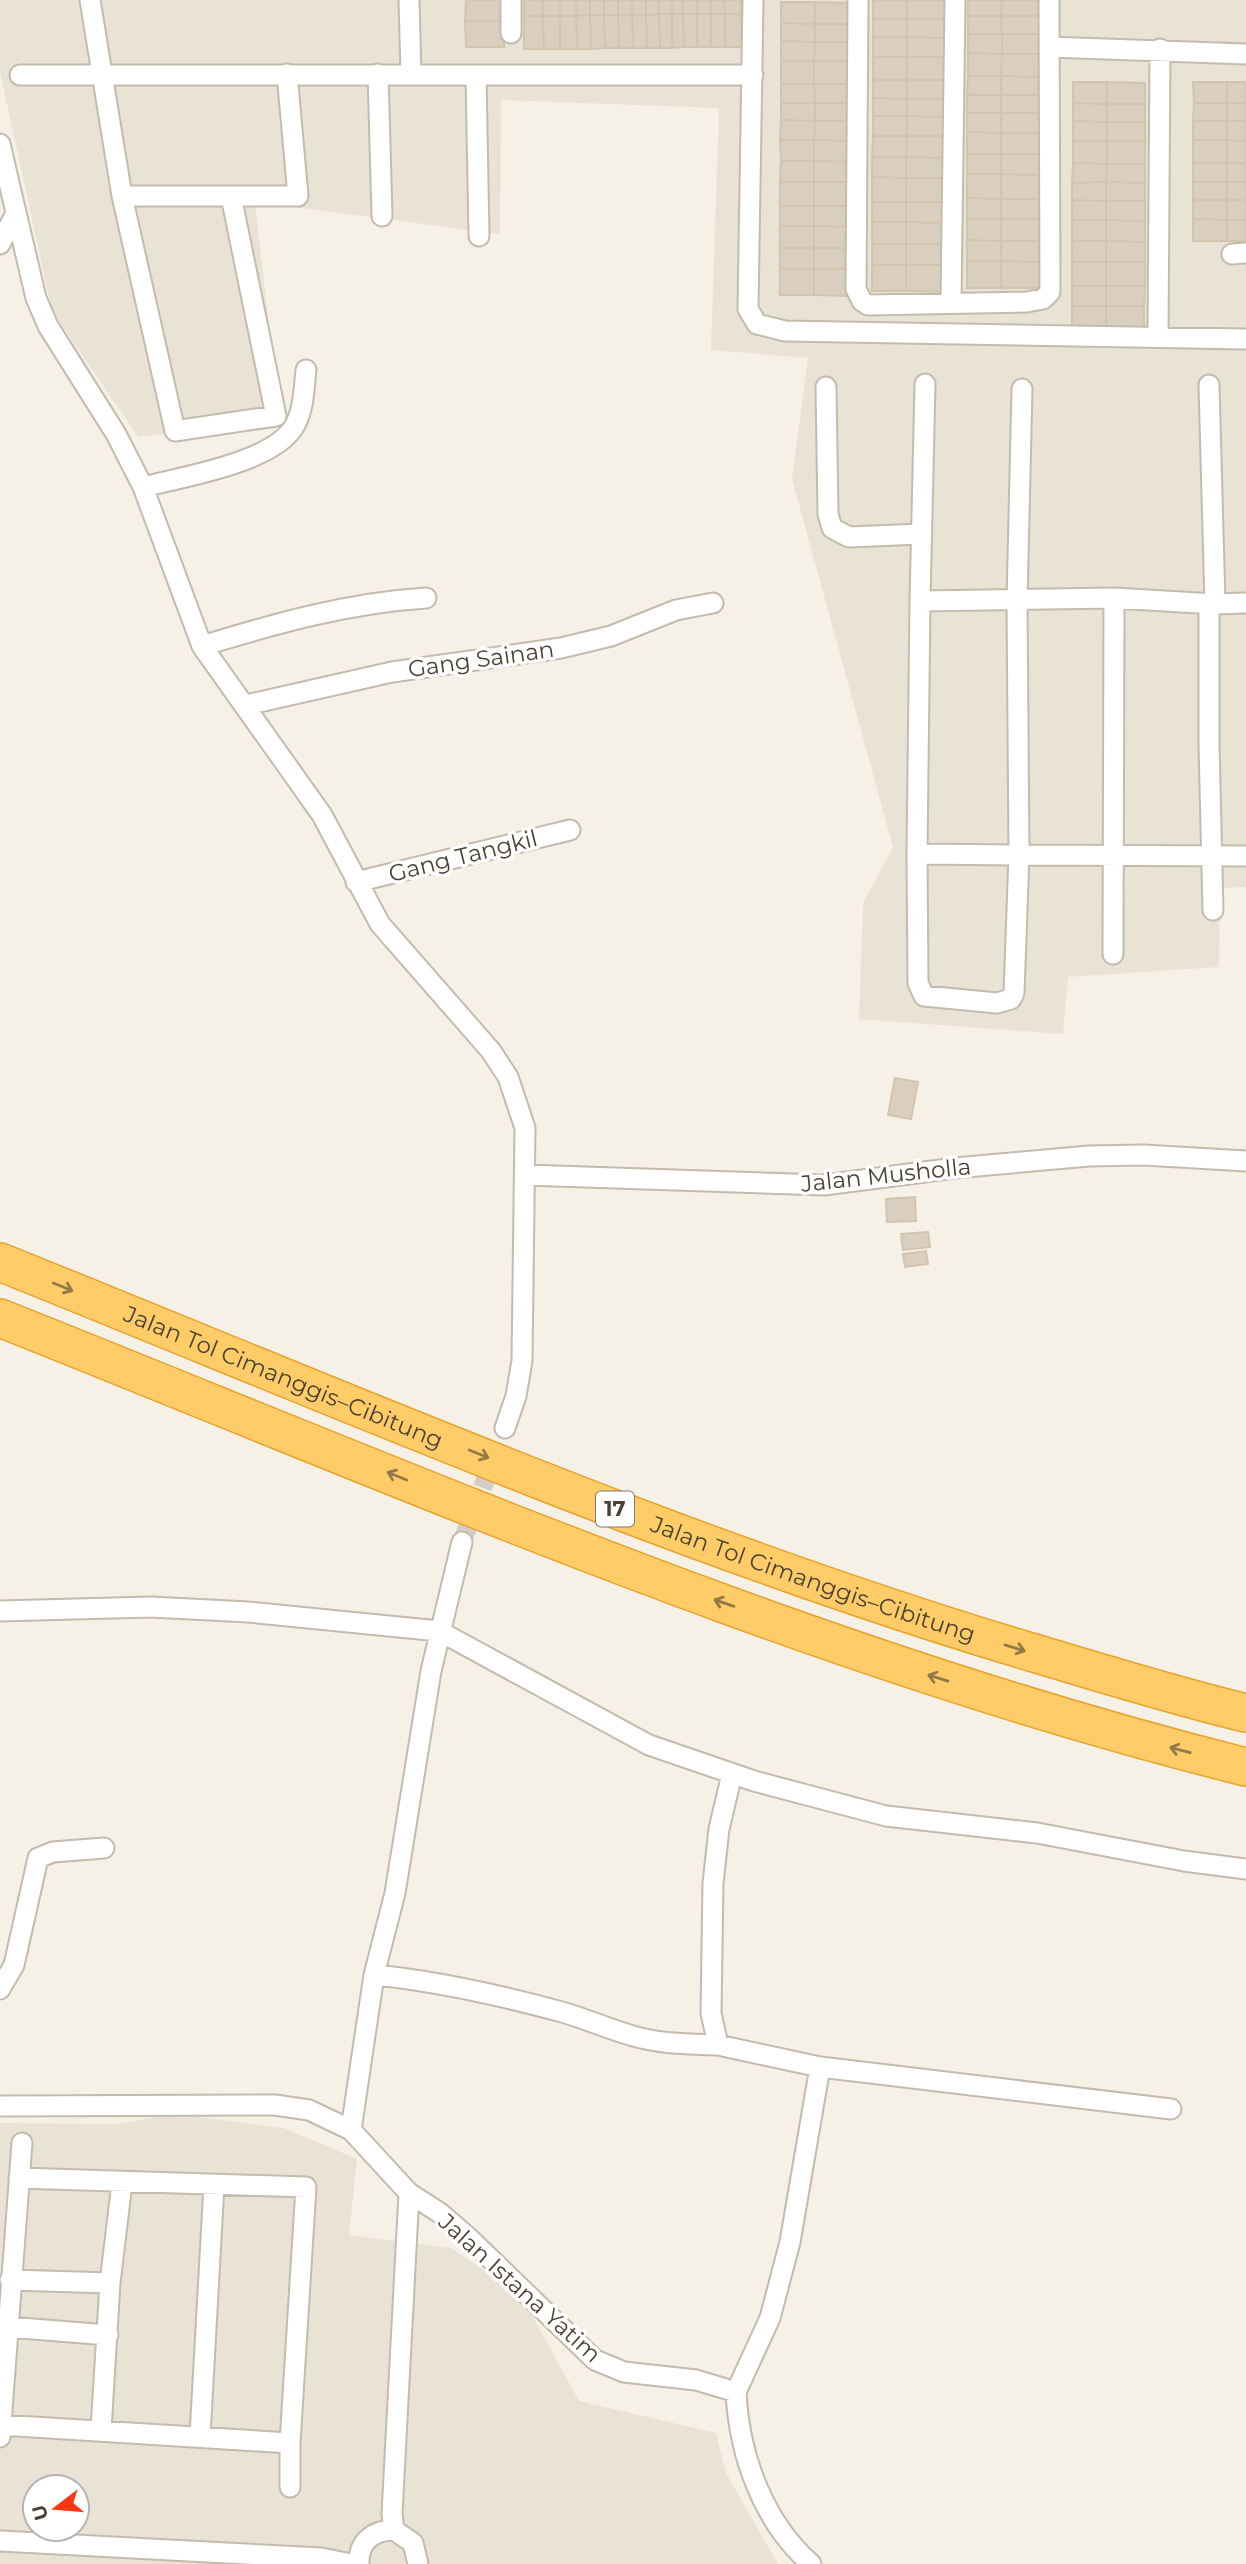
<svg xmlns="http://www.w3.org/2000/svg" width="1246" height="2564" viewBox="0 0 1246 2564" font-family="Montserrat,sans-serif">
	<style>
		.residential { fill: #e9e3d5; fill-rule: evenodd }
		.building { fill: #dacfbf; stroke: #d3c4ae; stroke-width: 2 }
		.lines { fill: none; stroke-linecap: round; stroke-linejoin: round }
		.street-tunnel { stroke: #d3cec3; stroke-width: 19; stroke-dasharray: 19 10; stroke-linecap: butt }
		.street-casing { stroke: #c4bbac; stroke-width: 23 }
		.highway-casing { stroke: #e9a32d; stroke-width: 40 }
		.street { stroke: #fff; stroke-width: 19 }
		.highway { stroke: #ffcc68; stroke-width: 37 }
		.oneway { stroke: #927949 }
		.labels { text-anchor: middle; stroke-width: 7; stroke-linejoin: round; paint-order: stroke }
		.shield { fill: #fff; stroke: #807a72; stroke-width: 2 }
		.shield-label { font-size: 21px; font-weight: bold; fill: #494135 }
		.street-label { font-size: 23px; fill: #494135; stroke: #fff }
	</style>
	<rect width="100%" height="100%" fill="#f5f1e7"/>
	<!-- residential -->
	<path class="residential" d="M0 0H1246V887L1220 888 1219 967 1068 977 1063 1034 859 1019 863 903 893 847 792 479 808 358 711 350 719 108 501 100 500 234 255 202 279 416 138 437 52 311 0 72Z
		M172 2114 284 2128 357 2159 349 2235 451 2248 521 2295 579 2401 716 2433 726 2473 778 2564H0V2123L118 2124ZM35 2487H77V2529H35Z"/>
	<!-- building -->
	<path class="building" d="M466 0H504V21H465Z
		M524 0H543V16H524Z
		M543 0H560V16H543Z
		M560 0H576V16H560Z
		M576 0H590V15L576 16Z
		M590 0H604V15H590Z
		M604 0H618V15H604Z
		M618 0H632V15H618Z
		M632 0H646V15H632Z
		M646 0H659V14L646 15Z
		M659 0H672V14H659Z
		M672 0H683V14H672Z
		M683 0H697V14H683Z
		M697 0H711V14H697Z
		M711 0H724L725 14H711Z
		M724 0H741V14H725Z
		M873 0H907V19H873Z
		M907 0H945V19H907Z
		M968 0H1002L1001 16H968Z
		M1002 0H1040V16H1001Z
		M781 2H815V24L781 23Z
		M815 2 853 3V24H815Z
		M659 14 660 48H647L646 15Z
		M659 14H672V48H660Z
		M672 14H683L684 47 672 48Z
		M683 14H697V47H684Z
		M697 14H711V47H697Z
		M711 14H725V47H711Z
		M725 14H741L742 47H725Z
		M590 15 591 49H577L576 16Z
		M590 15H604L605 48 591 49Z
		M604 15H618L619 48H605Z
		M618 15H632L633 48H619Z
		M632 15H646L647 48H633Z
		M524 16H543L544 49H524Z
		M543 16H560V49H544Z
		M560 16H576L577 49H560Z
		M968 16H1001L1002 34H968Z
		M1001 16H1040V34H1002Z
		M873 19H907V37H873Z
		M907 19H945V38L907 37Z
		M465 21H504V47H466Z
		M781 23 815 24V42L781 41Z
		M815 24H853V42H815Z
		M968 34H1002V54L968 53Z
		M1002 34H1040V54H1002Z
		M873 37H907V57H873Z
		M907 37 945 38V57H907Z
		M781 41 815 42 814 61H781Z
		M815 42H853V61H814Z
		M968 53 1002 54 1001 76H968Z
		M1002 54H1040V77L1001 76Z
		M873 57H907V80H873Z
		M907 57H945V80H907Z
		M781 61H814V84H781Z
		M814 61H853V84H814Z
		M968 76H1001V95H967Z
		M1001 76 1040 77V95H1001Z
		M873 80H907V99L873 98Z
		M907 80H945V99H907Z
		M1073 82H1107V104L1073 103Z
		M1107 82 1145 83V104H1107Z
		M1193 82H1227V103H1194Z
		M1227 82H1246V103H1227Z
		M781 84H814L815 103H781Z
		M814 84H853V103H815Z
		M967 95H1001V113H967Z
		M1001 95H1040L1039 113H1001Z
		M873 98 907 99V116H873Z
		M907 99H945V117L907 116Z
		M781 103H815V121L781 120Z
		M815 103H853V121H815Z
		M1073 103 1107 104V122L1073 121Z
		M1194 103H1227V121H1193Z
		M1227 103H1246V121H1227Z
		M1107 104H1145V122H1107Z
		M967 113H1001V133L967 132Z
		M1001 113H1039L1040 133H1001Z
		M873 116H907V136H873Z
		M907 116 945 117V136H907Z
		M781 120 815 121 814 140H780Z
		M815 121H853V141L814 140Z
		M1073 121 1107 122V141H1073Z
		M1193 121H1227V140H1193Z
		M1227 121H1246V141L1227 140Z
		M1107 122H1145V141H1107Z
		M967 132 1001 133V154H967Z
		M1001 133H1040L1039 154H1001Z
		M873 136H907L906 157H872Z
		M907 136H945V158L906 157Z
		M780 140H814V161H781Z
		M814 140 853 141 852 162 814 161Z
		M1193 140H1227V163H1193Z
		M1227 140 1246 141V163H1227Z
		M1073 141H1107V164L1073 163Z
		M1107 141H1145V164H1107Z
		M967 154H1001V174H967Z
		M1001 154H1039V175L1001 174Z
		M872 157H906V178L872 177Z
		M906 157 945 158 944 178H906Z
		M781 161H814V182H780Z
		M814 161 852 162V182H814Z
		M1073 163 1107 164 1106 182 1072 183Z
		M1193 163H1227V182H1193Z
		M1227 163H1246V182H1227Z
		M1107 164H1145V183L1106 182Z
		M967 174H1001V199L967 198Z
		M1001 174 1039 175V199H1001Z
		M872 177 906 178V202H872Z
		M906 178H944L945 202H906Z
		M780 182H814V206H780Z
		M814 182H852V206H814Z
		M1106 182 1145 183V201H1106Z
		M1106 182V201L1072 200V183Z
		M1193 182H1227V200H1193Z
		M1227 182H1246V200H1227Z
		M967 198 1001 199V219H967Z
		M1001 199H1039V219H1001Z
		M1072 200 1106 201V220H1072Z
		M1193 200H1227V220L1193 219Z
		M1227 200H1246V220H1227Z
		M1106 201H1145V221L1106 220Z
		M872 202H906V222H872Z
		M906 202H945L944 223 906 222Z
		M780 206H814V226H780Z
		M814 206H852V227L814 226Z
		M967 219H1001V241L967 240Z
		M1001 219H1039V241H1001Z
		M1193 219 1227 220V241H1193Z
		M1072 220H1106V241H1072Z
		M1106 220 1145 221V242L1106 241Z
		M1227 220H1246V241H1227Z
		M872 222H906V244H872Z
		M906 222 944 223V244H906Z
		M780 226H814V248H780Z
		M814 226 852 227V248H814Z
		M967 240 1001 241V261H967Z
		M1001 241H1039V262L1001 261Z
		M1072 241H1106V262H1072Z
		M1106 241 1145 242V262H1106Z
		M872 244H906V265H872Z
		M906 244H944V265H906Z
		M780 248H814V269H780Z
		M814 248H852V269H814Z
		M967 261H1001V288H967Z
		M1001 261 1039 262V288H1001Z
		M1072 262H1106V286H1072Z
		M1106 262H1145V286H1106Z
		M872 265H906V291H872Z
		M906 265H944V292L906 291Z
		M780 269H814V295H780Z
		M814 269H852V296L814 295Z
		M1072 286H1106V306H1072Z
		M1106 286H1145L1144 306H1106Z
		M1072 306H1106V328H1072Z
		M1106 306H1144V328H1106Z
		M895 1078 918 1082 911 1119 888 1115Z
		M915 1197 916 1221 887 1222 886 1199Z
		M928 1232 930 1247 903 1250 901 1234Z
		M926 1251 928 1264 905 1267 903 1254Z"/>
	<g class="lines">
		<!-- street-tunnel -->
		<path class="street-tunnel" d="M462 1542 505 1428"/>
		<!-- street casing -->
		<g class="street-casing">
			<path id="street" d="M90 0 122 196
				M409 0 411 74
				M753 0 748 309 757 324 785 331 1246 339
				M858 0 856 289 862 301 868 305 1027 302 1043 299 1050 292 1049 0
				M511 33V0
				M1049 47 1246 54
				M378 74 382 216
				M20 75H753
				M476 76 479 236
				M0 144 36 298 48 326 116 434 143 487 202 646 322 815 380 924 491 1051 508 1077 525 1128 522 1361 516 1396 505 1428
				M231 196 276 416 175 431 122 196H298L287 74
				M0 244 15 215
				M1232 254 1246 253
				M951 302 955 0
				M1158 337 1160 49
				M925 384 920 601 1114 598 1215 604
				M1209 385 1215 604 1246 603
				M826 387 828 514 832 528 849 537 921 534
				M1022 389 1017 601 1019 855 1246 856
				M143 487C182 477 278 462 296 423 304 407 304 387 306 370
				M1209 604V744L1213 910
				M202 646C277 623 348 603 426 598
				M246 705 392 672 561 648 611 636 676 610 713 603
				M917 854 1019 855 1014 993 1011 999 997 1003 924 996 918 983Z
				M917 854 920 601
				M356 882 570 830
				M1113 954 1114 598
				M525 1175 824 1185 955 1168 1089 1156 1144 1155 1246 1161
				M0 1611 151 1607 248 1612 439 1631 649 1745 754 1781 886 1816 1037 1833 1184 1861 1246 1869
				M732 1774 719 1829 713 1883 711 2013 718 2045 820 2067 1171 2109
				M374 1975C438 1981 499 1995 562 2012 586 2019 609 2029 633 2036 660 2044 689 2044 718 2045
				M0 1989 14 1965 38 1858 53 1852 104 1848
				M0 2106 275 2105 309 2110 351 2130 409 2193 440 2213 471 2240 595 2360 624 2372 696 2380 736 2392C739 2455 763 2522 811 2564
				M351 2130 374 1975 395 1893 431 1671 462 1542
				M19 2178 306 2187 290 2443V2487
				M10 2280 110 2283
				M8 2327 108 2335
				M736 2392 770 2318 790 2242 820 2067
				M1 2425 290 2443
				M101 2430 110 2283 122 2183
				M200 2436 214 2185
				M0 2437 22 2143
				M394 2530 392 2514 409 2193
				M0 2541 321 2558 351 2564
				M359 2564C358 2542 373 2530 394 2530L413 2543 418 2564"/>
		</g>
		<!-- highway casing -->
		<g class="highway-casing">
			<g id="highway">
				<path id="s1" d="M0 1262C342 1399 681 1548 1034 1653 1105 1674 1175 1696 1246 1713"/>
				<path d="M0 1318C410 1481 817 1660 1246 1767"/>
			</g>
		</g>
		<!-- street -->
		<use href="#street" class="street"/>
		<!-- highway -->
		<use href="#highway" class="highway"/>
	</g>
	<!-- one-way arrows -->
	<defs><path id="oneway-shaft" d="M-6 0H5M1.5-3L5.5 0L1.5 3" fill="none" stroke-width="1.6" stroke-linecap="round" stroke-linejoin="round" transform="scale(1.75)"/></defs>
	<g class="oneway">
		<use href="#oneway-shaft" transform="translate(63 1287) rotate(22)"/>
		<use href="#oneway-shaft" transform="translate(479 1454) rotate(22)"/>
		<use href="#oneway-shaft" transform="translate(397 1476) rotate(-158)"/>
		<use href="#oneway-shaft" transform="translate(724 1603) rotate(-161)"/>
		<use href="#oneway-shaft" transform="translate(1015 1648) rotate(17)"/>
		<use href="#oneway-shaft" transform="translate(938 1678) rotate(-163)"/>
		<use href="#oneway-shaft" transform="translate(1180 1750) rotate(-165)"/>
	</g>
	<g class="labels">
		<!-- shield labels -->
		<rect class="shield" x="596" y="1491.5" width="38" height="35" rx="5"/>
		<g class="shield-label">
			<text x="615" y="1516">17</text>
		</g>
		<!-- street labels -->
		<g class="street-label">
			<text transform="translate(481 659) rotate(-8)" y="8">Gang Sainan</text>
			<text transform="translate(463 856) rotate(-14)" y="8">Gang Tangkil</text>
			<text transform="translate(886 1175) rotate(-6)" y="8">Jalan Musholla</text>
			<text dy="8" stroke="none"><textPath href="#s1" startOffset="306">Jalan Tol Cimanggis–Cibitung</textPath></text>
			<text dy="8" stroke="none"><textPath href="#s1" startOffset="873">Jalan Tol Cimanggis–Cibitung</textPath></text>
			<text transform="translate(520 2288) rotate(42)" y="8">Jalan Istana Yatim</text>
		</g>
	</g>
	<!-- north arrow -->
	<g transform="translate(56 2508) rotate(254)"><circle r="33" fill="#ffffff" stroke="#b6b3ae" stroke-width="2"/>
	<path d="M0-5L12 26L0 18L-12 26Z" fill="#ff3614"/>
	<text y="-10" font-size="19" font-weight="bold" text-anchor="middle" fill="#494135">U</text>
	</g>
</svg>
